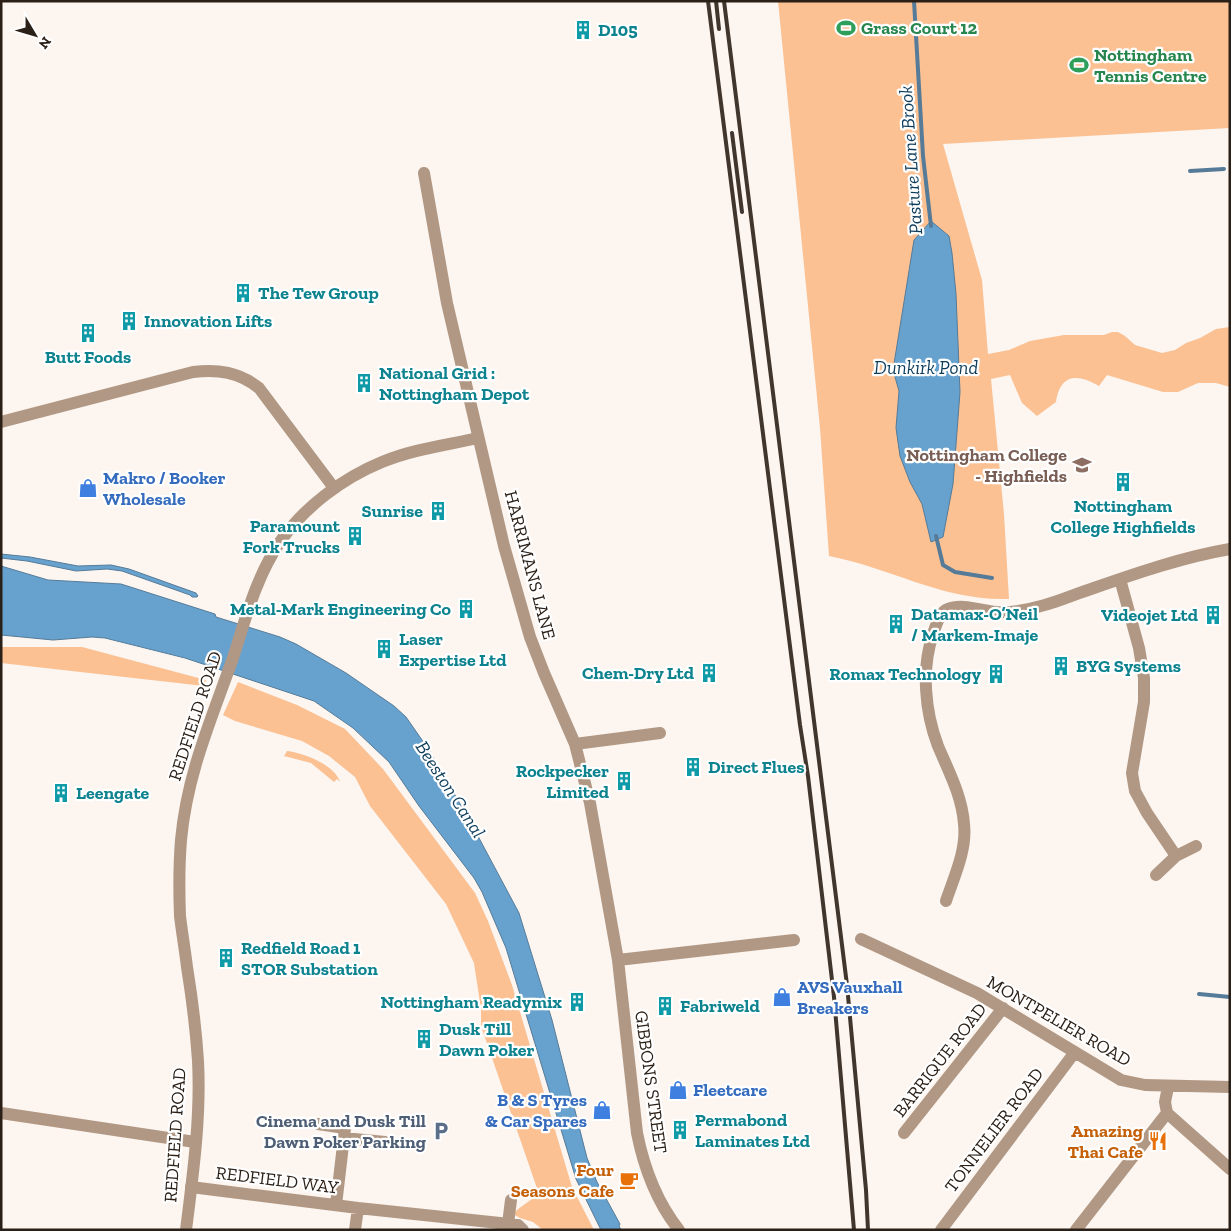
<svg xmlns="http://www.w3.org/2000/svg" width="1231" height="1231" viewBox="0 0 1231 1231" font-family="'Zilla Slab',serif">
	<style>
		.green { fill: #fbc193 }
		.water { fill: #67a2cf; stroke: #557b98 }
		.lines { fill: none; stroke-linecap: round; stroke-linejoin: round }
		.stream { stroke: #557b98; stroke-width: 4 }
		.minor { stroke: #b19884; stroke-width: 12 }
		.tertiary { stroke: #b19884; stroke-width: 12 }
		.rail { stroke: #41362d; stroke-width: 4 }
		.labels { text-anchor: middle; stroke-width: 4.5; stroke-linejoin: round; paint-order: stroke }
		.leisure-label { font-size: 18px; font-weight: bold; fill: #27864d; stroke: #fff; text-anchor: start }
		.culture-label { font-size: 18px; font-weight: bold; fill: #0d838f; stroke: #fff; text-anchor: start }
		.education-label { font-size: 18px; font-weight: bold; fill: #785e54; stroke: #fff; text-anchor: end }
		.shop-label { font-size: 18px; font-weight: bold; fill: #366cbe; stroke: #fff; text-anchor: start }
		.street-label { font-size: 18px; fill: #2b2017; stroke: #fff }
		.service-label { font-size: 18px; font-weight: bold; fill: #4e5e75; stroke: #fff; text-anchor: end }
		.food-label { font-size: 18px; font-weight: bold; fill: #c56008; stroke: #fff; text-anchor: end }
		.water-label { font-size: 19px; font-style: italic; fill: #0e3d5b; stroke: #fff }
	</style>
	<rect width="100%" height="100%" fill="#fcf5f0"/>
	<!-- green -->
	<path class="green" d="M778 1H1230V128L943 144 982 280 988 354 1009 350 1030 341 1064 335H1104L1112 332H1118L1125 336 1135 345 1162 353 1175 350 1186 343 1200 338 1216 329 1230 327V387L1216 383H1198L1178 392H1163L1107 375 1099 386C1077 373 1060 374 1056 402L1037 416 1022 403 1010 375 991 379 1004 514 1009 599C942 601 892 568 829 556L820 428Z
		M1 647H82L206 680 204 686 1 663Z
		M238 682 297 705 345 729 383 769 475 893 488 921 512 985 572 1187 594 1230H543L533 1222 520 1218 513 1214 518 1209 539 1194 481 1026V1009L474 963 446 904 370 806 355 777 329 756 302 741 235 721 223 715Z
		M287 751C304 753 335 765 340 782L337 779 334 782 311 763 284 756Z"/>
	<!-- water -->
	<path class="water" d="M931 221 949 236 952 253 956 294 960 392 953 484 943 537 931 542 922 504 910 482 900 456 896 428 899 391 893 370 914 240Z
		M1 554 30 557 78 566 111 565 129 569 196 593 198 596 197 597H192L190 595 122 571 107 569 76 571 27 561 1 558Z
		M1 566 48 580 121 584 215 614 216 617 280 637 296 644 346 673 394 706 406 717 429 750 471 823 519 913 552 1020 587 1158 597 1182 620 1224 619 1226 621 1230H601L576 1179 506 948 482 892 474 878 419 806 389 762 353 728 314 701 185 658 105 638 92 637 53 640 1 635Z"/>
	<g class="lines">
		<!-- stream -->
		<path class="stream" d="M914 1 923 156 931 226
			M1190 171 1224 169
			M936 536 943 565 955 572 992 578
			M1199 994 1230 997"/>
		<!-- minor -->
		<path class="minor" d="M424 173 447 303 504 546 530 637 544 673 575 744 590 803 618 960 637 1133C644 1168 656 1201 679 1230
			M1 422 193 372C218 369 239 372 259 388L334 488
			M1120 579 1139 648 1144 678V702L1132 773 1135 791 1147 813 1176 856
			M575 744 660 733
			M1156 875 1176 856 1196 846
			M946 901C954 877 967 850 964 824 962 796 949 772 938 746 925 712 921 669 933 634 936 626 939 612 948 609 962 603 982 611 996 612 1011 613 1027 610 1041 606 1058 602 1075 594 1091 589 1137 573 1183 557 1230 549
			M861 939 977 993 1121 1080 1145 1085 1230 1087
			M618 960 794 940
			M1168 1087 1165 1102 1167 1113 1230 1169
			M1 1113 195 1142
			M318 1124 345 1128 336 1205
			M904 1133 1003 1008
			M344 1138 385 1142
			M191 1187 358 1208 518 1225 523 1230
			M508 1224 511 1200
			M355 1230 358 1208
			M941 1230 1075 1052
			M1076 1230 1167 1113"/>
		<!-- tertiary -->
		<path class="tertiary" d="M186 1230C193 1174 201 1117 198 1061 196 1030 192 998 187 967 185 950 182 933 180 916 179 891 179 865 181 840 187 773 212 718 234 655 246 617 257 575 280 542 304 507 343 478 382 462 413 449 447 445 478 438"/>
		<!-- rail -->
		<path class="rail" d="M708 1 800 725 808 776 834 997 854 1230
			M716 1 719 29
			M724 1 847 985 866 1190 868 1230
			M732 133 742 212"/>
	</g>
	<!-- icons -->
	<defs>
		<g id="stadium-bare" transform="scale(1.5)"><path d="M0-5a6.5 5 0 1 0 0 10a6.5 5 0 1 0 0-10ZM-3.5-1.8h7v3.6h-7Z" fill="#2e9e5b" stroke="#fff" stroke-width="2.5" paint-order="stroke"/></g>
		<g id="building-bare" transform="scale(1.5)"><path d="M-4-6H4V6H1V3H-1V6H-4ZM-2.5-4.3h1.7v1.8h-1.7ZM.8-4.3h1.7v1.8H.8ZM-2.5-1h1.7V.8h-1.7ZM.8-1h1.7V.8H.8Z" fill="#0f9aa8" stroke="#fff" stroke-width="2.5" paint-order="stroke"/></g>
		<g id="university-bare" transform="scale(1.5)"><path d="M0-5L7-2L0 1L-7-2ZM-4 1L0 2.5L4 1V4Q0 6-4 4Z" fill="#8d6e63" stroke="#fff" stroke-width="2.5" paint-order="stroke"/></g>
		<g id="shop-bare" transform="scale(1.5)"><path d="M-5-2.5h2.3a2.7 3.5 0 0 1 5.4 0H5L5.5 6h-11ZM-1.5-2.5h3a1.5 2.3 0 0 0-3 0Z" fill="#3f7fe0" stroke="#fff" stroke-width="2.5" paint-order="stroke"/></g>
		<g id="parking-bare" transform="scale(1.5)"><path d="M-3.5-5.5H1a3.5 3.5 0 0 1 0 7H-1V5.5H-3.5ZM-1-3.4V-.6H.8a1.4 1.4 0 0 0 0-2.8Z" fill="#5c6f8a" stroke="#fff" stroke-width="2.5" paint-order="stroke"/></g>
		<g id="restaurant-bare" transform="scale(1.5)"><path d="M-5-6h1v4h1v-4h1v4h1v-4h1v5L-1.5 .5V6h-2V.5L-5-1ZM5-6V6H3V1.5H1.5Q1.5-4 5-6Z" fill="#e8710a" stroke="#fff" stroke-width="2.5" paint-order="stroke"/></g>
		<g id="cafe-bare" transform="scale(1.5)"><path d="M-5.5-4.5H6V0H3Q3 3.5 0 3.5H-2.5Q-5.5 3.5-5.5 0ZM3-3.2v2h1.7v-2ZM-6 4.5H4V6H-6Z" fill="#e8710a" stroke="#fff" stroke-width="2.5" paint-order="stroke"/></g>
	</defs>
	<g fill-rule="evenodd">
		<use href="#stadium-bare" x="846" y="28"/>
		<use href="#building-bare" x="583" y="30"/>
		<use href="#stadium-bare" x="1079" y="65"/>
		<use href="#building-bare" x="243" y="293"/>
		<use href="#building-bare" x="129" y="321"/>
		<use href="#building-bare" x="88" y="333"/>
		<use href="#building-bare" x="364" y="383"/>
		<use href="#university-bare" x="1082" y="465"/>
		<use href="#building-bare" x="1123" y="482"/>
		<use href="#shop-bare" x="88" y="488"/>
		<use href="#building-bare" x="438" y="511"/>
		<use href="#building-bare" x="355" y="536"/>
		<use href="#building-bare" x="466" y="609"/>
		<use href="#building-bare" x="1213" y="615"/>
		<use href="#building-bare" x="896" y="624"/>
		<use href="#building-bare" x="384" y="649"/>
		<use href="#building-bare" x="1061" y="666"/>
		<use href="#building-bare" x="709" y="673"/>
		<use href="#building-bare" x="996" y="674"/>
		<use href="#building-bare" x="693" y="767"/>
		<use href="#building-bare" x="624" y="781"/>
		<use href="#building-bare" x="61" y="793"/>
		<use href="#building-bare" x="226" y="958"/>
		<use href="#shop-bare" x="782" y="997"/>
		<use href="#building-bare" x="577" y="1002"/>
		<use href="#building-bare" x="665" y="1006"/>
		<use href="#building-bare" x="424" y="1039"/>
		<use href="#shop-bare" x="678" y="1090"/>
		<use href="#shop-bare" x="602" y="1110"/>
		<use href="#building-bare" x="680" y="1130"/>
		<use href="#parking-bare" x="441" y="1131"/>
		<use href="#restaurant-bare" x="1158" y="1141"/>
		<use href="#cafe-bare" x="629" y="1180"/>
	</g>
	<g class="labels">
		<!-- leisure labels -->
		<g class="leisure-label">
			<text x="861" y="34">Grass Court 12</text>
			<text x="1094" y="61">Nottingham<tspan x="1094" dy="21">Tennis Centre</tspan></text>
		</g>
		<!-- culture labels -->
		<g class="culture-label">
			<text x="598" y="36">D105</text>
			<text x="258" y="299">The Tew Group</text>
			<text x="144" y="327">Innovation Lifts</text>
			<text x="88" y="363" text-anchor="middle">Butt Foods</text>
			<text x="379" y="379">National Grid :<tspan x="379" dy="21">Nottingham Depot</tspan></text>
			<text x="1123" y="512" text-anchor="middle">Nottingham<tspan x="1123" dy="21">College Highfields</tspan></text>
			<text x="423" y="517" text-anchor="end">Sunrise</text>
			<text x="340" y="532" text-anchor="end">Paramount<tspan x="340" dy="21">Fork Trucks</tspan></text>
			<text x="451" y="615" text-anchor="end">Metal-Mark Engineering Co</text>
			<text x="911" y="620">Datamax-O’Neil<tspan x="911" dy="21">/ Markem-Imaje</tspan></text>
			<text x="1198" y="621" text-anchor="end">Videojet Ltd</text>
			<text x="399" y="645">Laser<tspan x="399" dy="21">Expertise Ltd</tspan></text>
			<text x="1076" y="672">BYG Systems</text>
			<text x="694" y="679" text-anchor="end">Chem-Dry Ltd</text>
			<text x="981" y="680" text-anchor="end">Romax Technology</text>
			<text x="708" y="773">Direct Flues</text>
			<text x="609" y="777" text-anchor="end">Rockpecker<tspan x="609" dy="21">Limited</tspan></text>
			<text x="76" y="799">Leengate</text>
			<text x="241" y="954">Redfield Road 1<tspan x="241" dy="21">STOR Substation</tspan></text>
			<text x="562" y="1008" text-anchor="end">Nottingham Readymix</text>
			<text x="680" y="1012">Fabriweld</text>
			<text x="439" y="1035">Dusk Till<tspan x="439" dy="21">Dawn Poker</tspan></text>
			<text x="695" y="1126">Permabond<tspan x="695" dy="21">Laminates Ltd</tspan></text>
		</g>
		<!-- education labels -->
		<g class="education-label">
			<text x="1067" y="461">Nottingham College<tspan x="1067" dy="21">- Highfields</tspan></text>
		</g>
		<!-- shop labels -->
		<g class="shop-label">
			<text x="103" y="484">Makro / Booker<tspan x="103" dy="21">Wholesale</tspan></text>
			<text x="797" y="993">AVS Vauxhall<tspan x="797" dy="21">Breakers</tspan></text>
			<text x="693" y="1096">Fleetcare</text>
			<text x="587" y="1106" text-anchor="end">B &amp; S Tyres<tspan x="587" dy="21">&amp; Car Spares</tspan></text>
		</g>
		<!-- street labels -->
		<g class="street-label">
			<text transform="translate(530 565) rotate(75)" y="6">HARRIMANS LANE</text>
			<text transform="translate(195 716) rotate(-72)" y="6">REDFIELD ROAD</text>
			<text transform="translate(1059 1021) rotate(30)" y="6">MONTPELIER ROAD</text>
			<text transform="translate(940 1060) rotate(-52)" y="6">BARRIQUE ROAD</text>
			<text transform="translate(651 1082) rotate(82)" y="6">GIBBONS STREET</text>
			<text transform="translate(994 1130) rotate(-53)" y="6">TONNELIER ROAD</text>
			<text transform="translate(175 1135) rotate(-86)" y="6">REDFIELD ROAD</text>
			<text transform="translate(277 1180) rotate(7)" y="6">REDFIELD WAY</text>
		</g>
		<!-- service labels -->
		<g class="service-label">
			<text x="426" y="1127">Cinema and Dusk Till<tspan x="426" dy="21">Dawn Poker Parking</tspan></text>
		</g>
		<!-- food labels -->
		<g class="food-label">
			<text x="1143" y="1137">Amazing<tspan x="1143" dy="21">Thai Cafe</tspan></text>
			<text x="614" y="1176">Four<tspan x="614" dy="21">Seasons Cafe</tspan></text>
		</g>
		<!-- water labels -->
		<g class="water-label">
			<text transform="translate(910 160) rotate(-94)" y="7">Pasture Lane Brook</text>
			<text x="926" y="374">Dunkirk Pond</text>
			<text transform="translate(451 789) rotate(57)" y="7">Beeston Canal</text>
		</g>
	</g>
	<!-- border -->
	<rect width="1231" height="1231" fill="none" stroke="#2b2017" stroke-width="5"/>
	<!-- north arrow -->
	<g transform="translate(35 35) rotate(128)" stroke="#ffffff" stroke-width="4" paint-order="stroke">
	<path d="M0-4L9 19L0 12L-9 19Z" fill="#2b2017"/>
	<text y="-8" font-size="14" font-weight="bold" text-anchor="middle" fill="#2b2017">N</text>
	</g>
</svg>
